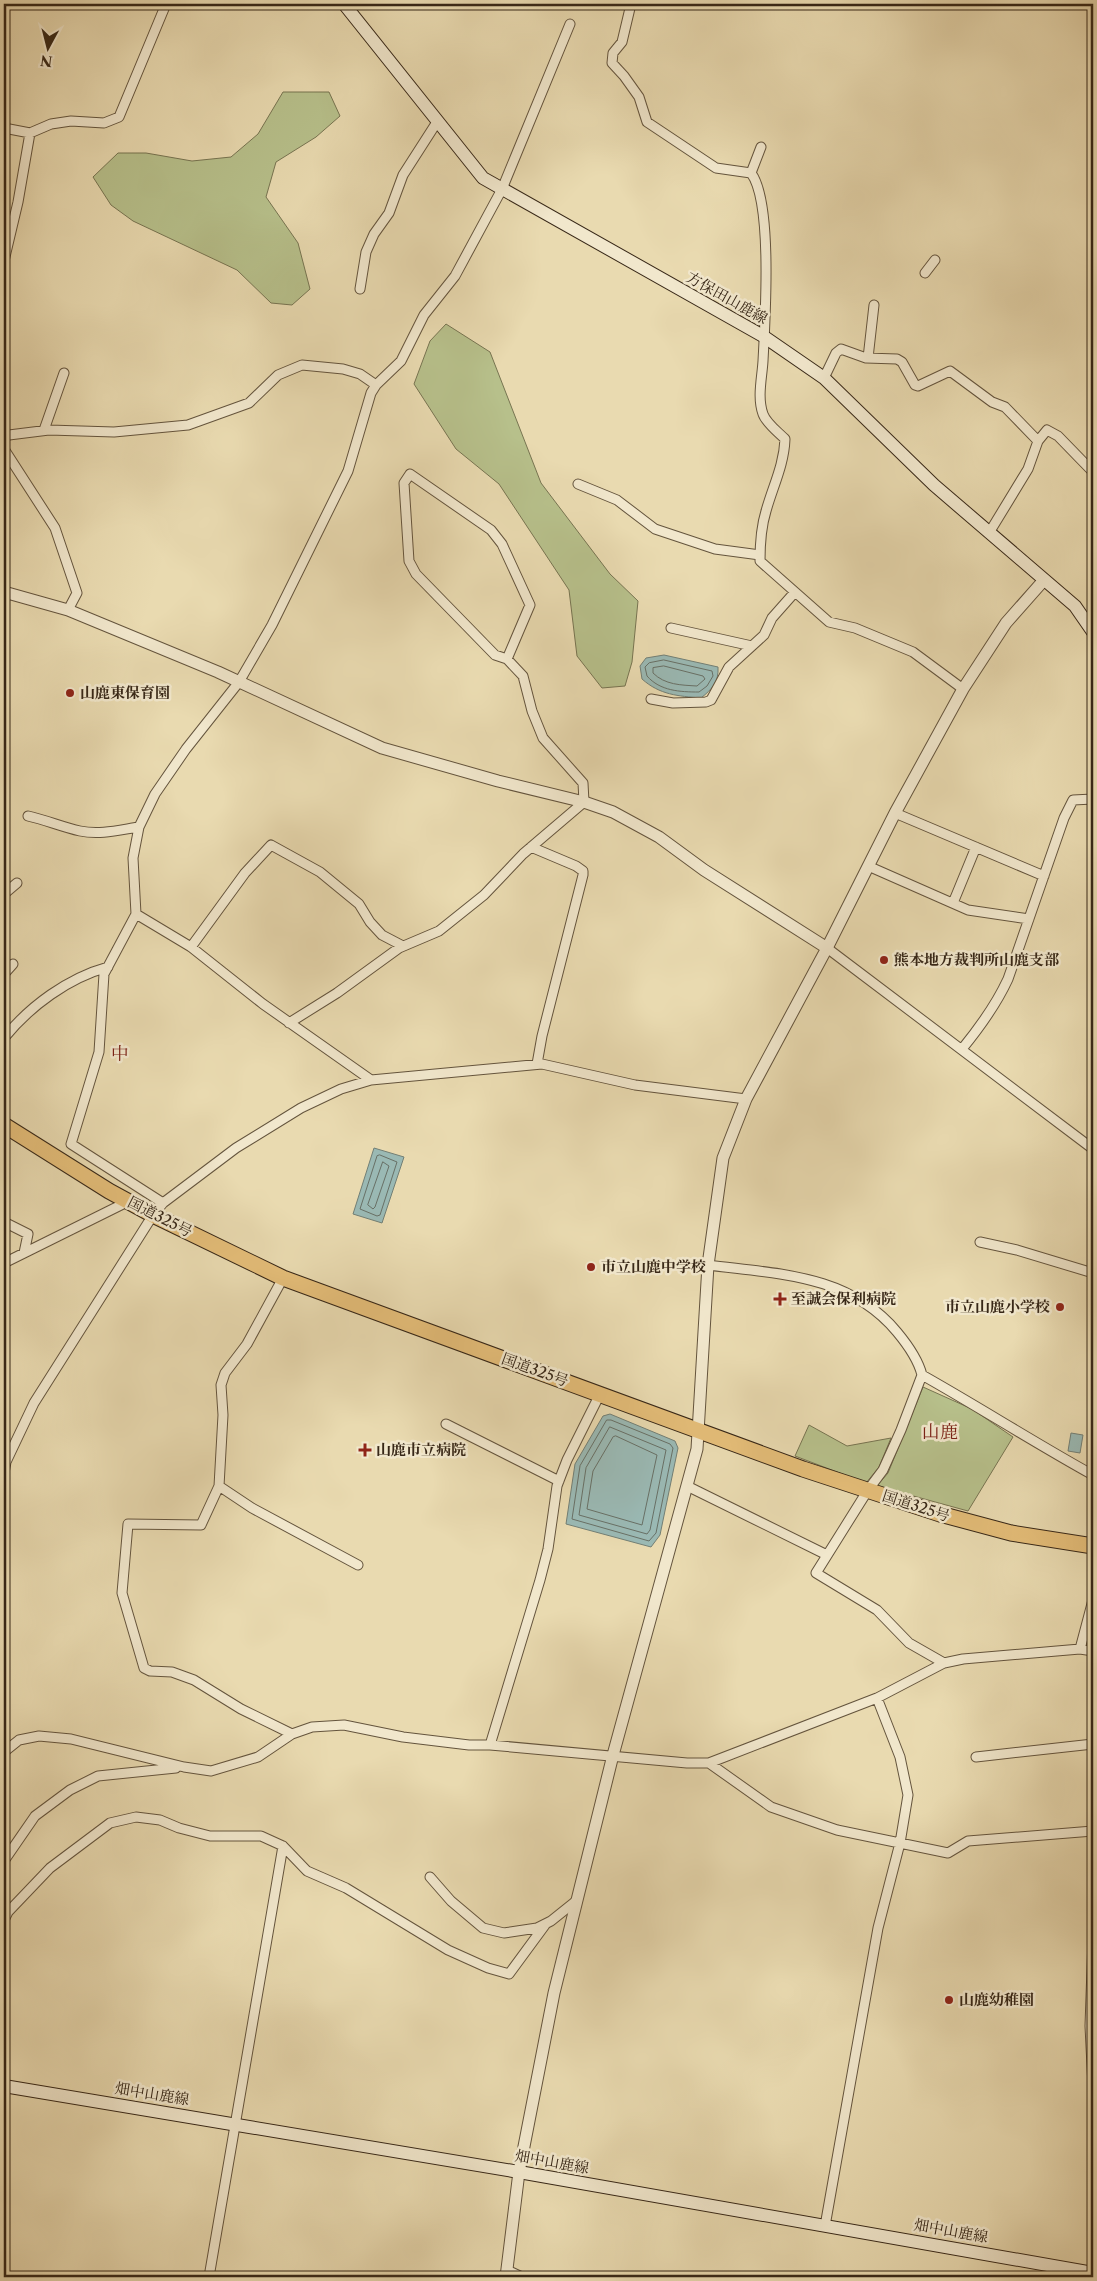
<svg xmlns="http://www.w3.org/2000/svg" width="1097" height="2281" viewBox="0 0 1097 2281" font-family="'Libre Caslon Text','Noto Serif JP',serif">
	<style>
		.green { fill: #b7c08b; stroke: #777451 }
		.water { fill: #9ab9b4; stroke: #727f75 }
		.lines { fill: none; stroke-linecap: round; stroke-linejoin: round }
		.shore { stroke: #687066; stroke-width: 1 }
		.minor-casing { stroke: #64543d; stroke-width: 11 }
		.tertiary-casing { stroke: #64543d; stroke-width: 13 }
		.secondary-casing { stroke: #372717; stroke-width: 14 }
		.trunk-casing { stroke: #372717; stroke-width: 17 }
		.minor { stroke: #f1e7cc; stroke-width: 9 }
		.tertiary { stroke: #f1e7cc; stroke-width: 11 }
		.secondary { stroke: #f1e7cc; stroke-width: 12 }
		.trunk { stroke: #e4bd78; stroke-width: 15 }
		.poi-dot { fill: #8f2418; stroke: #f1e7cc; stroke-width: 2 }
		.labels { text-anchor: middle; stroke-width: 5; stroke-linejoin: round; paint-order: stroke }
		.street-label { font-size: 15px; fill: #372717; stroke: #f1e7cc }
		.poi-label { font-size: 15px; font-weight: bold; fill: #372717; stroke: #f1e7cc; text-anchor: start }
		.quarter-label { font-size: 18px; fill: #7a1f14; stroke: #f1e7cc }
	</style>
	<rect width="100%" height="100%" fill="#e9dab0"/>
	<filter id="stains"><feTurbulence type="fractalNoise" baseFrequency=".004" numOctaves="4"/><feColorMatrix values="0 0 0 0 .2 0 0 0 0 .09 0 0 0 0 .02 0 0 0 .5 -.17"/></filter>
	<radialGradient id="worn" r=".72"><stop offset=".6" stop-color="#630" stop-opacity="0"/><stop offset="1" stop-color="#630" stop-opacity=".3"/></radialGradient>
	<!-- green -->
	<path class="green" d="M283 92H329L340 116 316 137 276 162 266 197 298 243 310 289 292 305 271 303 237 270 133 221 111 205 93 177 118 153H146L192 161 231 157 258 134Z
		M446 324 490 352 541 483 610 574 638 601 632 662 625 686 602 688 577 656 569 590 499 484 456 449 414 384 430 341Z
		M923 1387 972 1409 1013 1437 968 1511 877 1486 888 1473Z
		M809 1425 847 1446 891 1438 879 1467 866 1483 795 1456Z"/>
	<!-- water -->
	<path class="water" d="M664 655 718 667C719 682 712 689 701 698 678 696 660 695 642 679L640 666 646 658Z
		M374 1148 404 1157 382 1223 353 1214Z
		M610 1414 675 1441 678 1448 660 1535 651 1547 566 1524 575 1464 603 1416Z
		M1071 1433 1083 1435 1080 1453 1068 1451Z"/>
	<g class="lines">
		<!-- shore -->
		<path class="shore" d="M664 660 712 671 713 676 707 686 699 692C680 692 660 691 647 676L645 667 649 663Z
			M664 666 703 676 705 679 697 686C681 685 665 685 653 673V668Z
			M380 1155 397 1162 380 1215 377 1216 360 1209 377 1156Z
			M383 1162 389 1166 375 1207 373 1209 368 1205Z
			M607 1420H611L670 1444 673 1448 656 1533 649 1541 572 1519 580 1466Z
			M610 1427 666 1450 650 1530 647 1534 579 1515 586 1468Z
			M616 1436 657 1455 642 1525 587 1509 593 1471 613 1437Z"/>
		<!-- minor casing -->
		<g class="minor-casing">
			<path id="minor" d="M631 4 622 42 613 53 612 63 624 76 639 97 647 122 716 168 751 173C773 202 765 321 763 361 762 378 757 397 763 414 766 423 778 432 785 439 784 465 773 486 766 511 761 527 760 544 760 561L829 622 855 628 913 652 963 689
				M4 128 30 133 51 124 71 121 104 123 119 117 166 4
				M751 173 761 147
				M4 261 18 202 30 133
				M925 273 935 260
				M360 289 366 252 374 234 389 213 403 175 437 122
				M868 358 874 305
				M824 378 836 353 841 349 866 358 897 359 902 362 915 385 918 386 950 371 992 402 1005 407 1038 441
				M44 430 64 373
				M4 438 9 435 49 430 114 432 188 425 249 403 278 375 302 365 343 369 360 374 376 385
				M4 449 55 528 77 593 68 610
				M578 484 617 500 655 529 715 549 760 555
				M989 533 1028 469 1038 441 1047 430 1058 436 1093 472
				M671 628 752 646
				M651 699 673 703 706 702 711 700 729 667 764 635 772 618 795 592
				M895 813 1044 876
				M28 816C46 820 62 827 80 831 100 835 119 830 139 827
				M531 847 576 866 583 871V875L542 1036 537 1064
				M868 866 968 910 1029 919
				M4 894 17 883
				M953 903 976 847
				M136 914 191 947 263 1004 371 1080
				M191 947 245 873 271 845 320 872 359 904 370 922 382 935 403 946
				M827 948 1093 1149
				M4 974 13 964
				M289 1023 337 993 399 948 439 931 484 895 523 854 584 802 583 783 543 738 532 711 523 676 507 659 530 605 502 544 491 530 410 474 404 483 409 561 416 574 495 655 507 659
				M4 1038C30 1006 68 978 108 967
				M962 1049C980 1027 996 1005 1008 979L1064 818 1073 800 1093 799
				M163 1203 71 1144 99 1052 104 974 136 914 133 858 139 827 155 794 186 749 239 682 272 625 348 471 371 393 376 385 401 361 424 315 455 276 502 189 570 24
				M4 1222 28 1234 24 1253
				M980 1242 1017 1250 1093 1273
				M4 1263 129 1201
				M708 1265C777 1274 849 1274 897 1332 907 1344 918 1359 922 1375L901 1430 883 1470 868 1490 816 1573 877 1610 909 1643 944 1663
				M283 1278 247 1344 225 1373 221 1385 223 1415 219 1486 252 1508 358 1565
				M922 1375C979 1407 1035 1443 1093 1475
				M446 1424 559 1481
				M4 1473 6 1462 34 1403 153 1215 163 1203 236 1148 301 1108 341 1089 371 1080 542 1064 635 1085 746 1099
				M219 1486 201 1525 128 1524 122 1593 144 1668 150 1671 172 1672 194 1680 241 1709 292 1734
				M687 1486 827 1555
				M1080 1649 1093 1600
				M490 1745 540 1580 548 1549 557 1486 567 1460 600 1394
				M4 1752 19 1740 39 1736 71 1739 184 1767 211 1771 258 1757 292 1734 312 1727 344 1725 403 1737 469 1745H490L687 1763H709L877 1698 944 1663 963 1659 1080 1649 1093 1651
				M976 1757 1093 1744
				M709 1763 771 1807 837 1830 948 1853 968 1841 1093 1831
				M4 1861 35 1816 70 1790 98 1776 176 1768
				M430 1877 451 1901 483 1928 504 1933 537 1928 551 1921 576 1901
				M4 1920 8 1912 50 1868 110 1823 136 1817 160 1820 179 1828 210 1836H261L283 1846 307 1871 346 1888 448 1950 488 1968 509 1974 545 1925
				M1093 1939 1090 2026 1093 2086
				M825 2226 878 1928 900 1843 908 1795 900 1757 877 1698
				M507 2270 522 2277
				M209 2277 283 1846"/>
		</g>
		<!-- tertiary casing -->
		<g class="tertiary-casing">
			<path id="tertiary" d="M4 592 68 610 218 672 382 748 498 781 584 802 613 812 659 837 704 870 827 948
				M506 2277 519 2172 554 1993 613 1755 697 1449 708 1265 723 1158 746 1099 827 948 895 813 963 689 1006 623 1044 580"/>
		</g>
		<!-- secondary casing -->
		<g class="secondary-casing">
			<path id="secondary" d="M344 4 483 178 763 336 824 378 934 485 1075 606 1093 632
				M4 2086 519 2172 1093 2273"/>
		</g>
		<!-- trunk casing -->
		<g class="trunk-casing">
			<path id="trunk" d="M4 1125 109 1191 153 1215 283 1278 803 1469 940 1514 1011 1533 1093 1546"/>
		</g>
		<!-- minor -->
		<use href="#minor" class="minor"/>
		<!-- tertiary -->
		<use href="#tertiary" class="tertiary"/>
		<!-- secondary -->
		<use href="#secondary" class="secondary"/>
		<!-- trunk -->
		<use href="#trunk" class="trunk"/>
	</g>
	<!-- markers -->
	<g class="poi-dot">
		<circle cx="70" cy="693" r="5"/>
		<circle cx="884" cy="960" r="5"/>
		<circle cx="591" cy="1267" r="5"/>
		<path d="M777.5 1291.5h5v5h5v5h-5v5h-5v-5h-5v-5h5z"/>
		<circle cx="1060" cy="1307" r="5"/>
		<path d="M362.5 1442.5h5v5h5v5h-5v5h-5v-5h-5v-5h5z"/>
		<circle cx="949" cy="2000" r="5"/>
	</g>
	<g class="labels">
		<!-- street labels -->
		<g class="street-label">
			<text transform="translate(727 298) rotate(29)" y="5">方保田山鹿線</text>
			<text transform="translate(160 1217) rotate(27)" y="5">国道325号</text>
			<text transform="translate(535 1370) rotate(20)" y="5">国道325号</text>
			<text transform="translate(916 1506) rotate(18)" y="5">国道325号</text>
			<text transform="translate(152 2094) rotate(9)" y="5">畑中山鹿線</text>
			<text transform="translate(552 2162) rotate(10)" y="5">畑中山鹿線</text>
			<text transform="translate(951 2231) rotate(10)" y="5">畑中山鹿線</text>
		</g>
		<!-- poi labels -->
		<g class="poi-label">
			<text x="80" y="698">山鹿東保育園</text>
			<text x="894" y="965">熊本地方裁判所山鹿支部</text>
			<text x="601" y="1272">市立山鹿中学校</text>
			<text x="791" y="1304">至誠会保利病院</text>
			<text x="1050" y="1312" text-anchor="end">市立山鹿小学校</text>
			<text x="376" y="1455">山鹿市立病院</text>
			<text x="959" y="2005">山鹿幼稚園</text>
		</g>
		<!-- quarter labels -->
		<g class="quarter-label">
			<text x="120" y="1060">中</text>
			<text x="940" y="1438">山鹿</text>
		</g>
	</g>
	<!-- margin -->
	<rect width="1097" height="2281" fill="none" stroke="#e9dab0" stroke-width="20"/>
	<rect x="5" y="5" width="1087" height="2271" fill="none" stroke="#372717" stroke-width="2.5"/>
	<rect x="10" y="10" width="1077" height="2261" fill="none" stroke="#372717"/>
	<!-- north arrow -->
	<g transform="translate(48 48) rotate(187)" stroke="#f1e7cc" stroke-width="4" paint-order="stroke">
	<path d="M0-4L9 19L0 12L-9 19Z" fill="#372717"/>
	<text y="-8" font-size="14" font-weight="bold" text-anchor="middle" fill="#372717">N</text>
	</g>
	<rect width="100%" height="100%" filter="url(#stains)"/>
	<rect width="100%" height="100%" fill="url(#worn)"/>
</svg>
